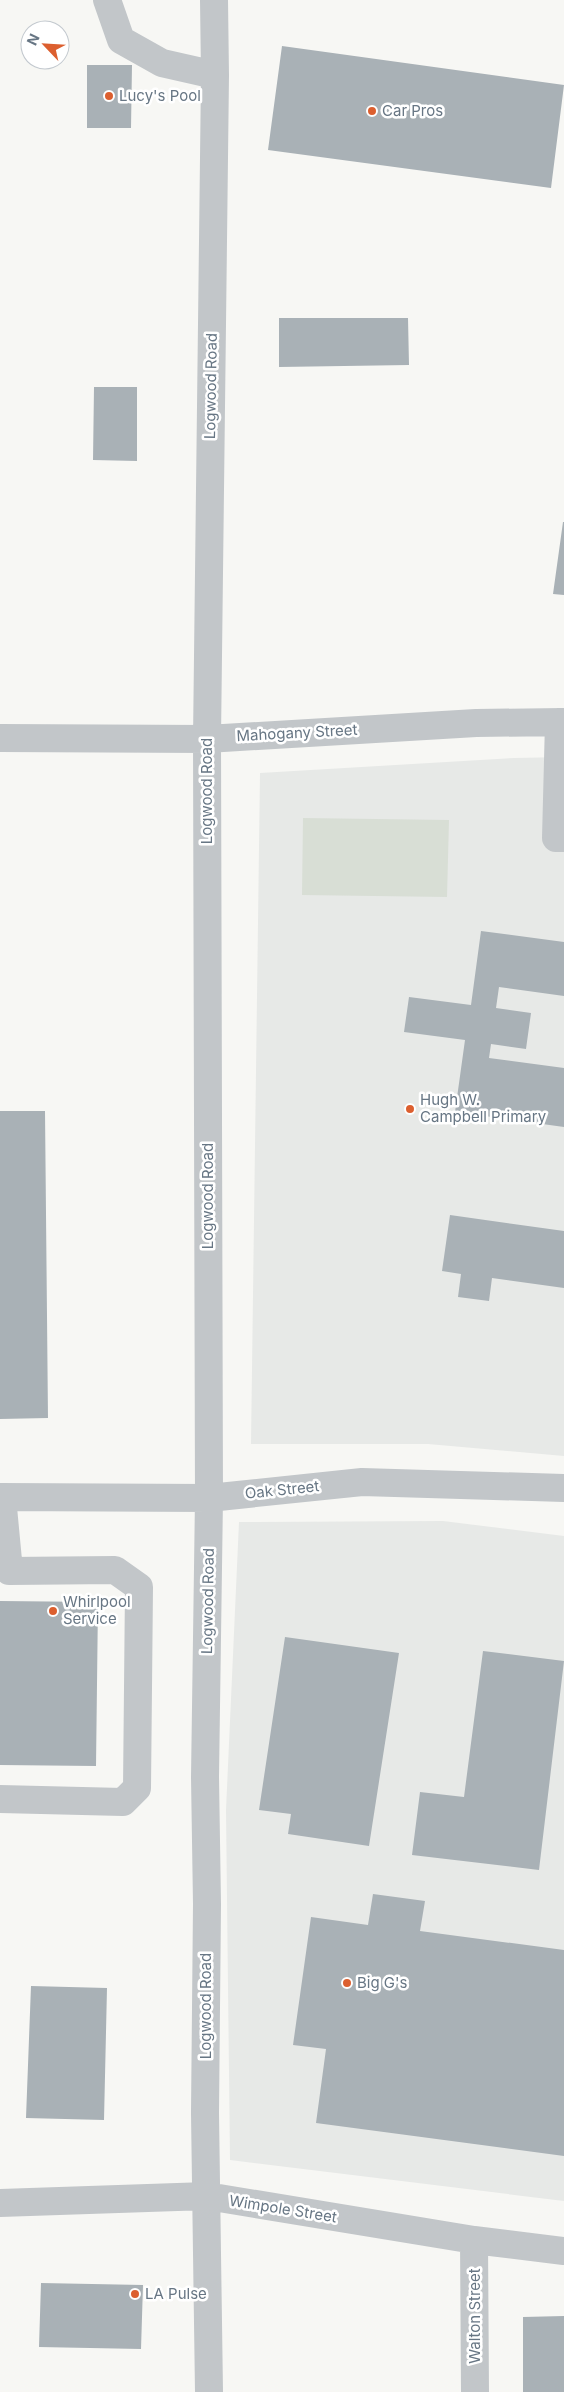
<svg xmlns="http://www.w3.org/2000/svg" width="564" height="2392" viewBox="0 0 564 2392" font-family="Inter,sans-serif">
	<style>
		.built { fill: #e7e9e7 }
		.green { fill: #d8ded5 }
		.building { fill: #a9b1b6 }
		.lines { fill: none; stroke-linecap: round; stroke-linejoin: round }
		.minor { stroke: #c2c6c9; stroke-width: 28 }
		.poi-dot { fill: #dc5f2f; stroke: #fff; stroke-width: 2 }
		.labels { text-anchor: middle; stroke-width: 5; stroke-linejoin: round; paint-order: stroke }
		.poi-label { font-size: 15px; fill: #677684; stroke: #fff; text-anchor: start }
		.street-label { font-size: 15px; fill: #677684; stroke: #fff }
	</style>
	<rect width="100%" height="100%" fill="#f7f7f4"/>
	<!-- built -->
	<path class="built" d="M564 757V1456L428 1444H251L260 773 514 758Z
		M443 1521 564 1536V2201L230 2160 226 1810 239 1522Z"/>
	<!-- green -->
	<path class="green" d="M303 818 449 820 447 897 302 895Z"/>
	<!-- building -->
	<path class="building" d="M282 46 564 85 551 188 268 150Z
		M87 65H132L131 128H87Z
		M279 318H408L409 365 279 367Z
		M94 387H137V461L93 460Z
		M563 522H564V595L553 594Z
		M481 931 564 942V996L499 987 496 1008 531 1013 526 1049 491 1044 489 1058 564 1068V1127L455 1112 465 1040 404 1032 409 997 471 1005Z
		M0 1111H45L48 1418 0 1419Z
		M450 1215 564 1231V1288L492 1278 489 1301 458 1297 461 1274 442 1271Z
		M0 1601 98 1602 96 1766 0 1765Z
		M285 1637 399 1653 369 1846 288 1834 291 1814 259 1810Z
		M483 1651 564 1661 539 1870 412 1855 420 1792 464 1797Z
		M373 1894 425 1901 420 1931 564 1950V2156L316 2123 326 2049 293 2045 311 1917 368 1925Z
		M31 1986 107 1988 104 2120 26 2118Z
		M41 2283 143 2285 141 2349 39 2347Z
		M564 2316V2392H523V2317Z"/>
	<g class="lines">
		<!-- minor -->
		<path class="minor" d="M107 0 121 40 162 63 215 75
			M559 722 556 838H564
			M0 738 207 739 476 723 564 722
			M0 1497 209 1498 362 1482 564 1488
			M0 1799 123 1802 137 1788 139 1587 115 1570 9 1571 2 1497
			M0 2203 207 2196 474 2240 564 2251
			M474 2240 475 2392
			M209 2392 205 2113 207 1904 205 1777 209 1498 207 739 215 75 214 0"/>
	</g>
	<!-- markers -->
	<g class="poi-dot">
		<circle cx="109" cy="96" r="5"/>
		<circle cx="372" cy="111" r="5"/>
		<circle cx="410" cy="1109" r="5"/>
		<circle cx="53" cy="1611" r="5"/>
		<circle cx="347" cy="1983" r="5"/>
		<circle cx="135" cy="2294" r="5"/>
	</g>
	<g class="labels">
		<!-- poi labels -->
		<g class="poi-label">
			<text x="119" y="101">Lucy's Pool</text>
			<text x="382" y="116">Car Pros</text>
			<text x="420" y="1105">Hugh W.<tspan x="420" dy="17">Campbell Primary</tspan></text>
			<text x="63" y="1607">Whirlpool<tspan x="63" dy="17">Service</tspan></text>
			<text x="357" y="1988">Big G's</text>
			<text x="145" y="2299">LA Pulse</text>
		</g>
		<!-- street labels -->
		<g class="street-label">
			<text transform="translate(211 386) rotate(-89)" y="5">Logwood Road</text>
			<text transform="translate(297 733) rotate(-3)" y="5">Mahogany Street</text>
			<text transform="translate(207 791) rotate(-90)" y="5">Logwood Road</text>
			<text transform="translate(208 1196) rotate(-90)" y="5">Logwood Road</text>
			<text transform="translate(282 1490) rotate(-6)" y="5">Oak Street</text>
			<text transform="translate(208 1601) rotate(-89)" y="5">Logwood Road</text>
			<text transform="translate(206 2006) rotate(-90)" y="5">Logwood Road</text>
			<text transform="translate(283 2209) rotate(9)" y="5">Wimpole Street</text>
			<text transform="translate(475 2316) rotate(-90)" y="5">Walton Street</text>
		</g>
	</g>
	<!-- north arrow -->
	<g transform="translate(45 45) rotate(295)"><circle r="24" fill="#ffffff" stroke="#c2c8ce"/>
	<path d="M0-4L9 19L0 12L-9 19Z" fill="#dc5f2f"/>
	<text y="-8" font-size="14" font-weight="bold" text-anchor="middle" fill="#677684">N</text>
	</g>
</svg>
